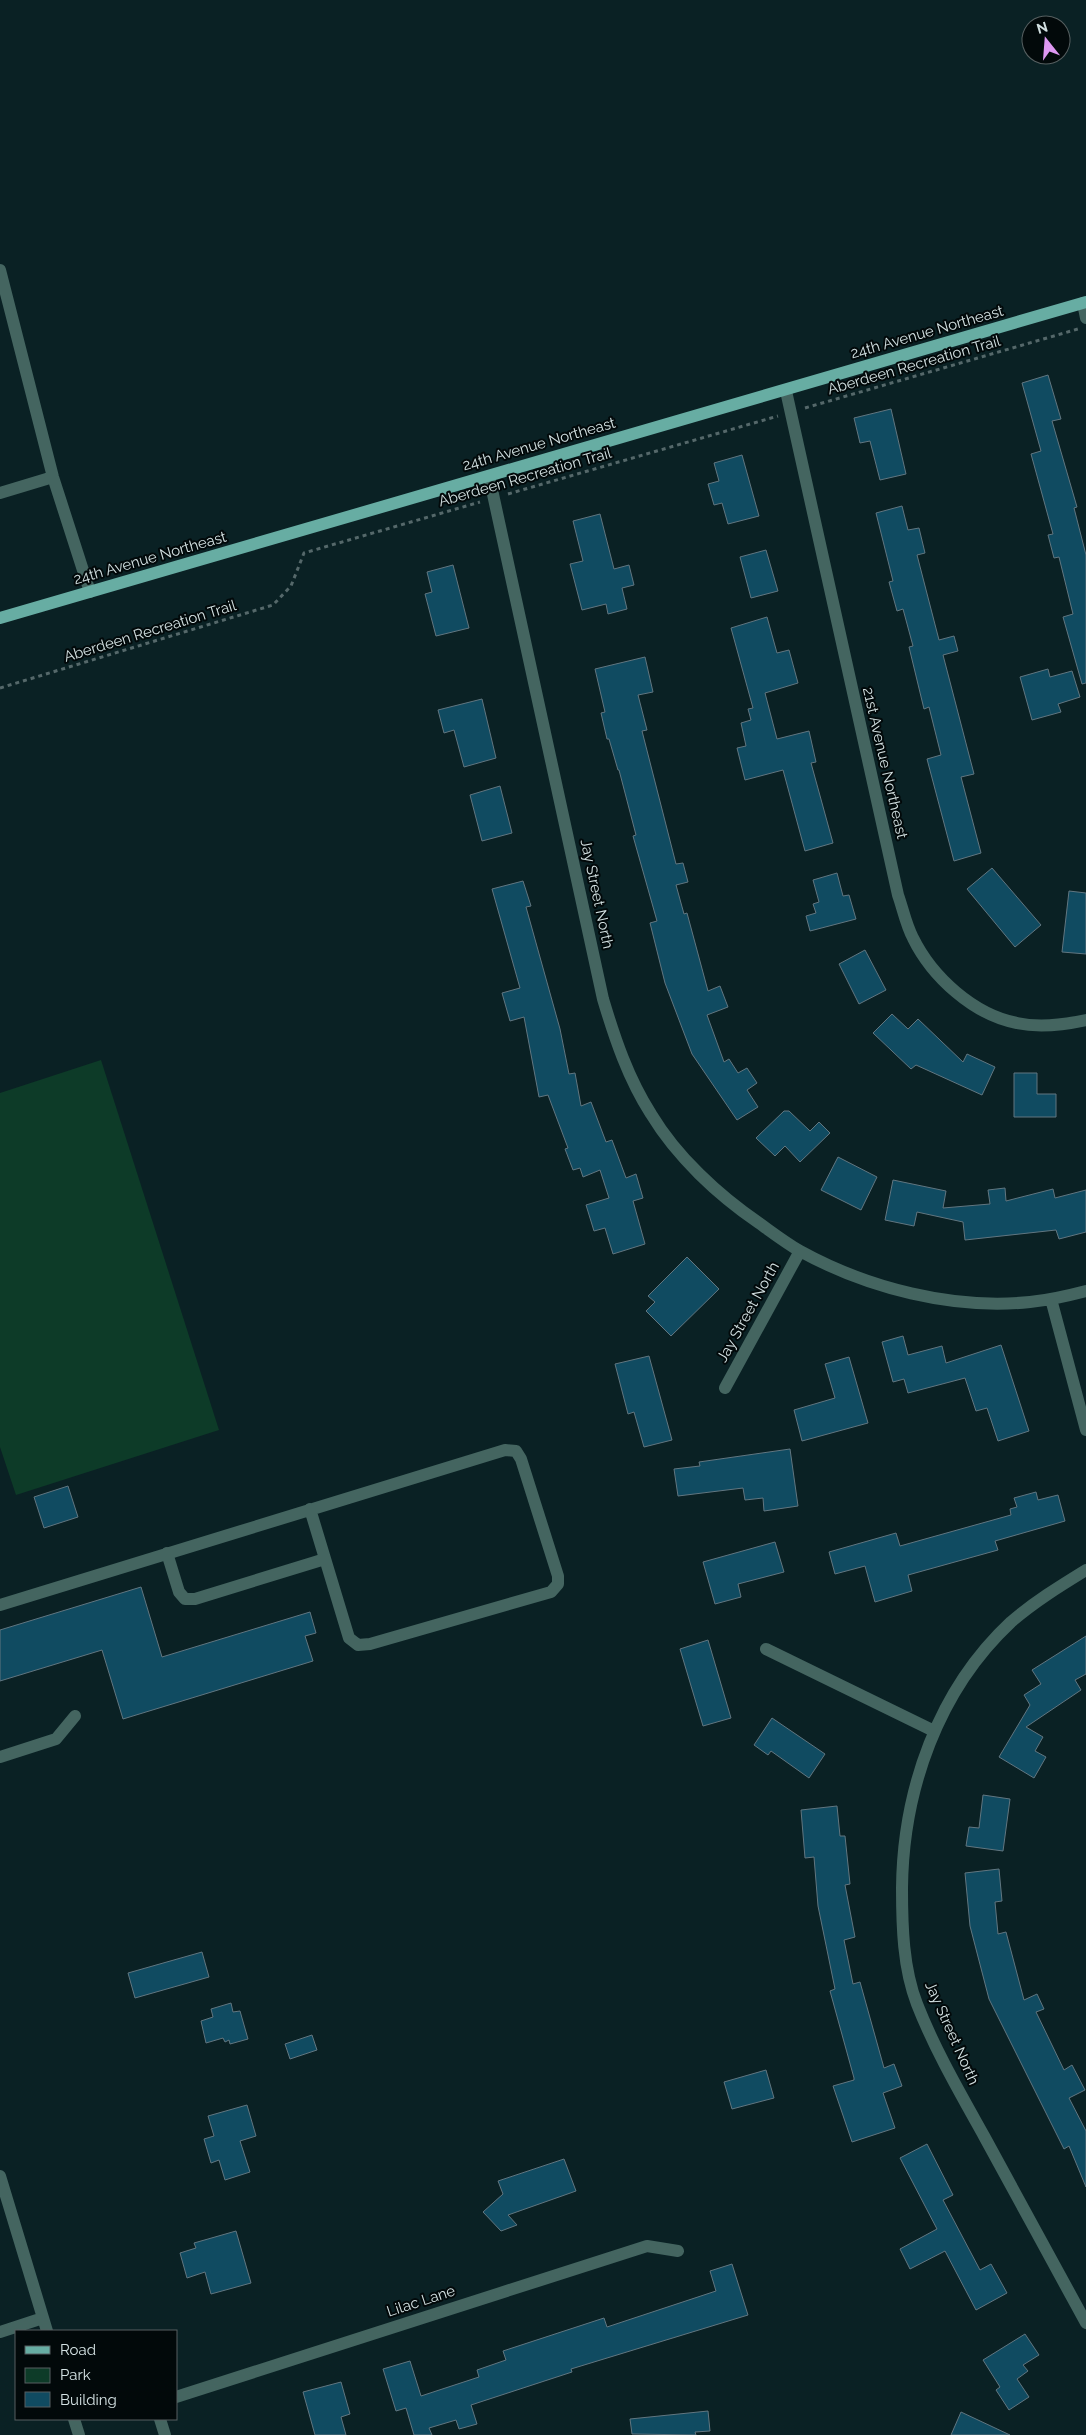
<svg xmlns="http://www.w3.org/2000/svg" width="1086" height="2435" viewBox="0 0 1086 2435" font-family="Raleway,sans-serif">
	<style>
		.green { fill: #0d3b28 }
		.building { fill: #104b61; stroke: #617680 }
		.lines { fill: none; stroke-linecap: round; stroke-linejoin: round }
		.path { stroke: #55686a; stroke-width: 3; stroke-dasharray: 4 4; stroke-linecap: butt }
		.minor { stroke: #446560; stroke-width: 12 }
		.major { stroke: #67ada3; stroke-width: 12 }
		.labels { text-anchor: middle; stroke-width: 4; stroke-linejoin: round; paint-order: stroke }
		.street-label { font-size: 15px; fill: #d3e1e2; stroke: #02090a }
	</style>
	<rect width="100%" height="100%" fill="#0a2124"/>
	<!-- green -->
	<path class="green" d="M101 1060 219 1430 16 1495 0 1447V1093Z"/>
	<!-- building -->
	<path class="building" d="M1048 375 1061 419 1052 421 1077 507 1074 508 1086 555V683L1082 684 1063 617 1073 614 1059 557 1054 558 1048 535 1053 534 1031 454 1041 451 1022 383Z
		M891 409 906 474 880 480 870 441 860 443 854 418Z
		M742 455 759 516 728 524 722 503 714 505 708 484 719 481 714 463Z
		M902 506 908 530 919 528 925 553 917 555 939 640 954 636 958 651 943 655 974 774 961 777 981 853 954 861 927 759 941 755 929 707 924 709 909 647 913 646 903 609 897 611 889 582 893 581 876 513Z
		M600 514 614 569 629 565 634 585 622 588 627 609 608 614 606 604 582 610 570 564 583 561 573 521Z
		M766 550 778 591 751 598 740 557Z
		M453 565 469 628 436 636 425 594 432 592 427 572Z
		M767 617 777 653 789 650 798 683 765 693 777 739 809 731 816 762 811 763 833 843 805 851 783 770 745 780 737 748 746 746 741 723 751 720 748 709 753 708 731 628Z
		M645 657 653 692 638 695 647 730 642 731 676 864 683 863 688 882 676 885 684 914 687 913 708 991 720 986 728 1007 707 1015 724 1062 729 1059 738 1073 747 1068 757 1083 747 1090 758 1107 737 1120 692 1054 665 983 650 923 657 921 633 836 636 835 619 770H618L609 739H607L601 713 605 712 595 669Z
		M1048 669 1050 677 1072 671 1080 697 1058 704 1061 712 1032 720 1020 677Z
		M482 699 496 758 464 767 454 730 444 733 438 710Z
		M500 786 512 833 482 841 470 795Z
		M992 868 1041 925 1015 947 967 889Z
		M837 873 843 896 849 895 856 919 810 931 806 916 816 913 813 904 819 902 813 880Z
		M523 881 531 906 526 907 560 1029 569 1074 575 1073 581 1106 591 1102 606 1142 612 1140 626 1178 636 1174 643 1198 633 1201 645 1244 613 1254 605 1228 594 1231 586 1205 609 1198 600 1170 583 1177 580 1168 573 1170 565 1149 568 1148 548 1095 539 1097 524 1017 510 1021 502 993 520 988 492 889Z
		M1069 891 1086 893V954L1062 952Z
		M865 950 886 990 859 1004 839 964Z
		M892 1014 908 1029 918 1019 963 1062 967 1054 995 1067 982 1095 916 1065 911 1069 873 1033Z
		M1014 1073H1037V1094H1056V1117H1014Z
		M784 1111H789L810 1131 819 1122 830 1133 800 1162 785 1146 775 1156 756 1138Z
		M838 1157 877 1177 861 1210 821 1190Z
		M893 1180 946 1191 943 1208 990 1204 988 1190 1005 1188 1006 1201 1053 1189 1055 1198 1086 1190V1232L1059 1239 1056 1230 965 1240 963 1222 917 1212 914 1226 885 1220Z
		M687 1257 719 1289 671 1336 646 1311 655 1302 648 1296Z
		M903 1336 908 1355 942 1346 946 1363 1001 1345 1029 1431 998 1441 987 1408 976 1411 965 1378 908 1393 904 1379 893 1382 882 1342Z
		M649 1356 672 1440 644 1447 634 1412 628 1414 615 1364Z
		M849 1357 868 1423 802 1441 794 1410 835 1398 825 1364Z
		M790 1449 798 1506 764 1511 763 1498 745 1500 743 1488 678 1496 674 1469 700 1466 699 1462Z
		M68 1486 78 1517 44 1528 34 1497Z
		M1036 1492 1038 1500 1058 1495 1065 1521 995 1541 998 1550 908 1575 912 1591 875 1602 865 1566 835 1574 829 1552 896 1533 900 1546 1011 1515 1010 1509 1017 1507 1014 1498Z
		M775 1542 784 1572 738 1584 741 1597 715 1604 703 1562Z
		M141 1587 162 1657 310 1612 316 1633 305 1636 313 1661 123 1719 102 1650 0 1681V1630Z
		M1086 1636V1674L1075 1680 1081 1690 1026 1727 1043 1737 1035 1751 1046 1757 1034 1778 999 1757 1030 1705 1024 1695 1041 1684 1032 1670Z
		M708 1640 731 1718 703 1726 680 1649Z
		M772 1718 825 1754 809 1778 771 1751 768 1755 754 1745Z
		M983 1795 1010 1799 1003 1851 966 1846 969 1827 979 1828Z
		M837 1806 840 1836H845L850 1884 845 1885 855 1937 844 1940 853 1984 860 1982 884 2068 894 2064 902 2086 883 2093 895 2128 852 2142 833 2086 854 2080V2078L830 1991 835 1989 818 1906 814 1857 805 1858 801 1810Z
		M999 1869 1002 1901 995 1902 998 1934 1006 1932 1024 2000 1037 1994 1044 2009 1036 2012 1064 2070 1072 2065 1085 2090 1069 2098 1086 2131V2187L1069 2146 1064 2149 989 1999 970 1926 965 1873Z
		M202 1952 209 1977 135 1998 128 1973Z
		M231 2003 233 2012 240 2011 248 2039 230 2044 229 2040 225 2042 223 2038 206 2043 201 2021 213 2017 211 2009Z
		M312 2035 317 2050 290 2059 285 2044Z
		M766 2070 774 2098 732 2109 724 2082Z
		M247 2105 256 2136 240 2141 250 2172 225 2180 219 2160 211 2163 204 2139 214 2136 208 2116Z
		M927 2144 953 2195 943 2200 980 2270 991 2264 1007 2293 976 2310 945 2251 910 2269 900 2249 937 2229 900 2158Z
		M564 2159 576 2191 508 2215 517 2225 501 2231 483 2212 503 2194 498 2181Z
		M236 2231 251 2283 211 2294 205 2272 187 2278 180 2253 196 2248 194 2243Z
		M732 2264 748 2315 571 2369 572 2372 471 2405 477 2424 459 2429 456 2420 429 2428 432 2435H414L406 2408 396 2411 383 2369 410 2361 421 2396 479 2377 477 2370 506 2360 503 2351 604 2318 607 2327 716 2291 710 2271Z
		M1025 2334 1039 2355 1023 2365 1028 2371 1017 2379 1029 2397 1009 2410 996 2390 1000 2387 983 2360Z
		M341 2382 350 2414 341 2417 346 2435H315L303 2392Z
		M708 2411 710 2431 695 2432 696 2435 632 2434 630 2419Z
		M961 2412 1010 2435H951Z"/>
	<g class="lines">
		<!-- path -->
		<path class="path" d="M805 408 1078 329
			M508 494 778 416
			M0 688 273 605 291 586 304 553 480 502"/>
		<!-- minor -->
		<path class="minor" d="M0 270 53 477 90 592
			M1083 303 1086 318
			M786 391 898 895C903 909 906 925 913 938 932 977 974 1015 1017 1023 1040 1028 1063 1025 1086 1020
			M489 476 603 999C615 1039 628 1078 651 1114 677 1157 718 1195 759 1223 773 1233 786 1243 800 1251 867 1288 953 1310 1030 1302 1049 1300 1067 1296 1086 1291
			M0 493 53 477
			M1051 1299 1086 1430
			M725 1388 800 1251
			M167 1553 179 1592 185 1599H195L325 1559
			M1086 1570C1060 1586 1034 1602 1011 1622 938 1690 903 1790 902 1888 902 1926 903 1968 917 2004 935 2050 960 2093 984 2136 1018 2198 1052 2261 1086 2323
			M0 1605 505 1450 516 1451 521 1459 558 1576V1584L551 1592 370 1644 358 1645 349 1638 310 1509
			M766 1649 934 1731
			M0 1757 56 1739 75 1716
			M0 2176 47 2331
			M0 2332 43 2318
			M176 2397 647 2246 678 2251
			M74 2419 79 2435
			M160 2419 165 2435"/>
		<!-- major -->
		<path class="major" d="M0 618 1086 302"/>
	</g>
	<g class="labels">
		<!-- street labels -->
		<g class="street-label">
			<text transform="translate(927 332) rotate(-16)" y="5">24th Avenue Northeast</text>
			<text transform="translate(914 365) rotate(-16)" y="5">Aberdeen Recreation Trail</text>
			<text transform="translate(539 444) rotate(-16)" y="5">24th Avenue Northeast</text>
			<text transform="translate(525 477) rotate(-16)" y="5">Aberdeen Recreation Trail</text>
			<text transform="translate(150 558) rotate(-16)" y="5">24th Avenue Northeast</text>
			<text transform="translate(150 631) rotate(-17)" y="5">Aberdeen Recreation Trail</text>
			<text transform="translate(885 763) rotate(77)" y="5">21st Avenue Northeast</text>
			<text transform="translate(597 894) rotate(78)" y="5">Jay Street North</text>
			<text transform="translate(748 1312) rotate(-61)" y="5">Jay Street North</text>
			<text transform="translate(952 2033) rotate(66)" y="5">Jay Street North</text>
			<text transform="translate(421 2301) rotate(-18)" y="5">Lilac Lane</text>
		</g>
	</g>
	<!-- legend -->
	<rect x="15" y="2330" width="162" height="90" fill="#02090a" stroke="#565f60"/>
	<rect x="25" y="2346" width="25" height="8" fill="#67ada3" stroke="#565f60"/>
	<text x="60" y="2355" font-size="15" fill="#d3e1e2">Road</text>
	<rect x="25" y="2368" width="25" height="15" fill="#0d3b28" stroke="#565f60"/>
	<text x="60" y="2380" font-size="15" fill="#d3e1e2">Park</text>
	<rect x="25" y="2392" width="25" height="15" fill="#104b61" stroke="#565f60"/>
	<text x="60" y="2405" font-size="15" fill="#d3e1e2">Building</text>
	<!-- north arrow -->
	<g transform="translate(1046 40) rotate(343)"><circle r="24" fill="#02090a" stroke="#565f60"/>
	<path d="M0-4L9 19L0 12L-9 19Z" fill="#de98f2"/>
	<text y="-8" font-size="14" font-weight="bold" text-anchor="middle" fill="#d3e1e2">N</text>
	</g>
</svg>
